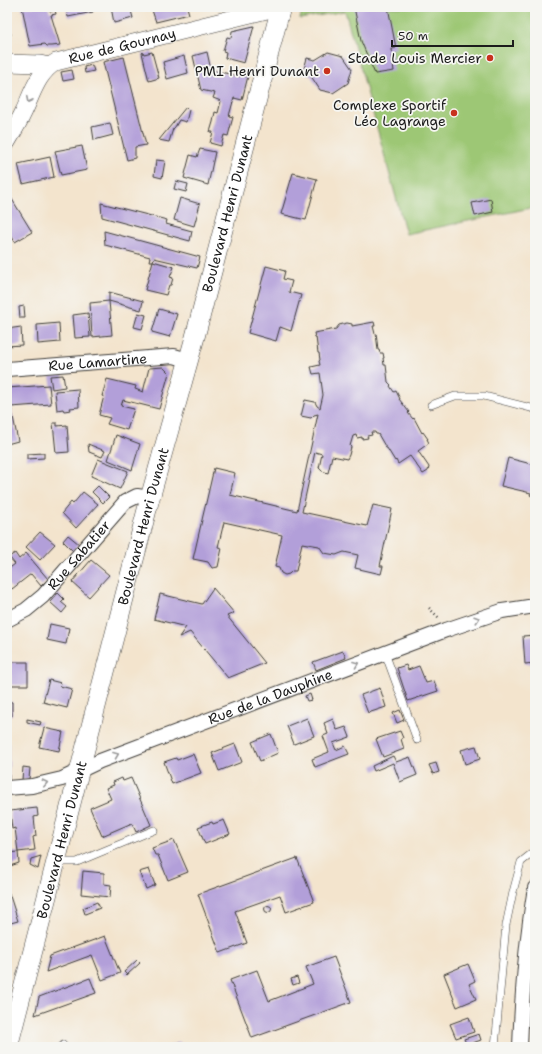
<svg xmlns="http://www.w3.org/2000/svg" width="542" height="1054" viewBox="0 0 542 1054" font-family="'Shantell Sans',sans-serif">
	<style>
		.green { fill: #9dc774; stroke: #5c7248 }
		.building { fill: #b29fd9 }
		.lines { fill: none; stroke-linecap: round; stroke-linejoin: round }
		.service-casing { stroke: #3c3a37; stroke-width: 8 }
		.minor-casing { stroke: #3c3a37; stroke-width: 16 }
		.tertiary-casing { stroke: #3c3a37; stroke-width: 18 }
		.secondary-casing { stroke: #3c3a37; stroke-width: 20 }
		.path { stroke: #3c3a37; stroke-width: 2.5; stroke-dasharray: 1 3; stroke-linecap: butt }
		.service { stroke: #fff; stroke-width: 7 }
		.minor { stroke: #fff; stroke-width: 14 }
		.tertiary { stroke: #fff; stroke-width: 17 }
		.secondary { stroke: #fff; stroke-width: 19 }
		.oneway { stroke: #999 }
		.poi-dot { fill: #c8321e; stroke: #f6f6f2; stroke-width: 1.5 }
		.labels { text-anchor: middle; stroke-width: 3.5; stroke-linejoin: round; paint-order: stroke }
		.street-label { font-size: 14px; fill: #1c1c1c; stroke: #f6f6f2 }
		.poi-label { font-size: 14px; fill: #1c1c1c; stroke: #f6f6f2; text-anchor: end }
	</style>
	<rect width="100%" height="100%" fill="#f6f6f2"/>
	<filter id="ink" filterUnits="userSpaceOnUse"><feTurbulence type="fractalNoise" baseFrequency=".025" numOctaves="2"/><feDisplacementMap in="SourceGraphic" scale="8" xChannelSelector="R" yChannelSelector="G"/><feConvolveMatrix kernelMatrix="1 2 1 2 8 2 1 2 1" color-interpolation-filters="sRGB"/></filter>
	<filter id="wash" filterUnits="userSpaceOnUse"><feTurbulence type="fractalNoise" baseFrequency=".012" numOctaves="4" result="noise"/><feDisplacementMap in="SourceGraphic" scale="16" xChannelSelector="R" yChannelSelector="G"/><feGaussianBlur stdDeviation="0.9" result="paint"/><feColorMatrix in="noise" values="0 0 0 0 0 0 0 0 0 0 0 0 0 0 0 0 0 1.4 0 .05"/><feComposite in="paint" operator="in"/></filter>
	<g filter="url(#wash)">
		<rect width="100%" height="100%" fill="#f3e4cd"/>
		<!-- green -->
		<path class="green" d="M303 7H535V207L406 234 345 11 300 19Z"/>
		<g id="blocks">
			<!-- building -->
			<path class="building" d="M22 7H48L50 12 55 10 56 14 51 15 60 45 52 46H47L45 44 30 46Z
				M66 7H92L93 12 68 17Z
				M111 7H130L133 18 114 23Z
				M151 7H187L189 14 156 22Z
				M354 7H388L396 48 391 49 394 71 375 74 361 41Z
				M7 15 11 35 7 36Z
				M254 26 244 63 225 58 226 52 223 51 227 37 231 38 232 31Z
				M143 52 144 54 152 52 159 78 149 81 142 53Z
				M207 52 211 70 239 76H248L242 100 234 98 229 116 233 117 228 136 224 135 221 146 210 143 213 132H210L213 122 215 112 218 113 221 101 213 98 215 93 201 90 193 56Z
				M328 52 343 56 352 69 348 83 333 93 320 90 311 76 303 73 307 58 315 60Z
				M184 56 188 73 167 79 163 62Z
				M124 57 146 145 135 147V158L127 160 103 62Z
				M92 65 94 71 85 73 84 67Z
				M72 70 74 79 63 81 61 72Z
				M186 107 189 110 186 122 179 120 175 127 173 129 169 142 159 140Z
				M110 123 113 135 94 140 92 127Z
				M82 146 87 170 61 175 55 151Z
				M200 149 215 152 208 185 184 178 190 155 197 157Z
				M50 157 54 177 23 184 18 164Z
				M156 160 165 161 162 178 154 176Z
				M293 173 317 179 306 220 281 214Z
				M176 181 188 184 186 192 174 189Z
				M10 196 32 232 15 242 7 229V198Z
				M180 198 200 204 194 226 174 220Z
				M491 199 493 212 475 216 472 203Z
				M101 203 167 220 166 224 192 231 190 241 102 217Z
				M104 231 200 257 197 268 154 258 153 261H149L150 257 105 245Z
				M153 261 174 267 170 277 173 278 171 285H169L166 295 145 290Z
				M266 266 285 271 283 279 292 281 289 292 301 295 291 331 280 327 276 341 248 333Z
				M109 292 143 301 141 310 109 301 112 335 92 337 90 303 109 301Z
				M24 306 25 318H20L19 307Z
				M159 309 177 314 170 337 152 332Z
				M88 313 90 337 75 338 73 315Z
				M138 313 146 315 142 329 134 327Z
				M374 322 375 326H373L375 334 376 333 378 350H379L380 353H383L384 358H383L384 365H386L388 382 391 385 390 386 394 392 396 391 400 399H399L409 412 408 413 413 419 414 418 422 433 423 432 428 439H427L429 443 418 451 429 467 428 471 423 474 410 456 398 464 396 460 395 461 387 448H386L378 434H376L375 432H371L372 435 367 436 368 438 362 439V437L357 438 356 435 353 436 350 446 351 447 349 455 347 459 332 456 328 473 322 471 319 468 322 454 315 452 302 512 367 526 373 505 392 509 380 566H383L381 574 355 568 358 555 344 552 336 555 324 553 319 546 302 543 296 571H292L289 574 285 575 281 573 279 568 275 567 282 535 224 522 218 547 222 548 218 567 212 568 208 562 193 559 214 468 235 473 230 495 297 511 318 414 314 415 311 418 301 416 305 400 315 402 317 406 320 408 323 395 320 373 313 374 311 367 320 365 319 361 320 360 319 353H318L316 337H315L314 333 336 329 339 325 347 323 352 324V326Z
				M59 323 60 342 38 344 37 325Z
				M21 327 22 345 7 346V329Z
				M163 367 169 373 159 409 123 400 121 406 134 409 127 430 107 424 110 418 99 415 104 396H102L107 379 136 386 135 389 143 392 149 368Z
				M63 375 65 387 52 389 50 376Z
				M49 385 51 404 11 407 18 441 7 444V388Z
				M78 389 79 407 70 408 71 410 64 411 63 409 57 410 55 391Z
				M53 423H57V426L67 425 69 452 56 453Z
				M116 435 140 444 132 470 108 460Z
				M88 444 105 451 102 457 89 452Z
				M44 453V458L27 459V454Z
				M508 458 535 465V497L530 495 531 493 501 486Z
				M98 459 128 471 120 489 91 476Z
				M98 486 109 497 103 503 92 492Z
				M83 492 98 504 76 528 62 513 71 502 73 504Z
				M40 532 55 544 40 560 26 547Z
				M68 535 79 544 73 551 63 541Z
				M15 553 19 559 26 553 48 579 41 586 31 574 12 589 7 583V570L15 564 9 557Z
				M91 560 109 575 89 597 72 582Z
				M213 588 234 613 227 616 265 663 228 678 190 632 179 637 186 627 154 619 160 594 202 604Z
				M58 593 64 599 61 602 67 607 62 613 50 602Z
				M50 624 69 628 66 644 47 640Z
				M535 635V663L525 664 523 636Z
				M343 651 346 658 316 670 313 662Z
				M11 662H28V685H11Z
				M406 665 408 670 419 666 426 683 434 681 438 691 408 701 397 668Z
				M49 680 61 683 60 686 72 689 67 708 43 702Z
				M380 688 386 707 368 713 361 695Z
				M310 694 312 700 307 701 305 696Z
				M7 701 12 702V716H7Z
				M400 710 404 720 397 723 393 713Z
				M307 718 314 736 294 744 287 726Z
				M27 719 41 722 40 725 27 722Z
				M333 719 337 730 346 727 350 737 333 743 336 750 345 746 349 754 315 767 312 759 329 752 323 736 328 734 324 723Z
				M44 728 63 732 59 751 39 747Z
				M400 731 403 738 401 739 404 749 383 757 376 739Z
				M271 734 278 753 260 761 252 742Z
				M7 740H9V780H7Z
				M235 744 242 762 219 771 212 753Z
				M476 746 480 759 465 764 461 750Z
				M193 754 201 773 172 784 164 762 176 758 177 760Z
				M393 756 396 762 410 757 417 775 400 782 393 763 374 771 372 766Z
				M436 763 439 772 433 774 429 765Z
				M23 767 30 768 29 779 22 780Z
				M122 778 123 781 131 778 151 825 136 832 132 823 102 836 90 808 111 799 106 788 114 785 113 782Z
				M37 808 38 816 34 817 36 836 33 837 35 850 18 852 15 828 12 829 10 811Z
				M224 820 230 834 205 844 198 827 212 822 213 824Z
				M174 840 188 872 168 880 158 855H155L152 848Z
				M18 852 19 863 7 867V853Z
				M41 856 38 869 30 865 31 859Z
				M297 858 314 902 286 912 280 895 235 911 247 943 220 953 198 894Z
				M149 869 155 885 146 889 139 872Z
				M83 871 104 873V884L111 885 110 897 81 894Z
				M9 893 18 921 7 924V894Z
				M97 902 100 908 85 914 83 908Z
				M264.5 909a3.5 3.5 0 1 1 7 0a3.5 3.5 0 1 1-7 0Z
				M105 936 120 973 102 980 92 955 46 972 50 956Z
				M334 957 351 1002 252 1038 230 980 257 970 269 1001 313 984 306 967Z
				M137 960 140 963 127 975 124 972Z
				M468 964 475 981 469 984 476 999 457 1007 444 974Z
				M297 977 299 983 293 985 291 979Z
				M90 978 96 993 35 1015 39 997Z
				M469 1017 474 1032 456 1038 450 1024Z
				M479 1034 481 1040 467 1045 464 1039Z
				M180 1042 182 1047H167Z"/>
		</g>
	</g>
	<g filter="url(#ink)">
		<use href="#blocks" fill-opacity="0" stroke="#3c3a37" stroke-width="1"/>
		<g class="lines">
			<!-- service casing -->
			<g class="service-casing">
				<path id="service" d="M431 405 455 396H484L535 409
					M385 653 417 740
					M58 862H77L154 830
					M61 1047 63 1045
					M495 1047 506 925 513 892 521 862 535 851"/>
			</g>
			<!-- minor casing -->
			<g class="minor-casing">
				<g id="minor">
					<path id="s1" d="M7 369 174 356 188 360"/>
					<path id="s2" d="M7 620 26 610 43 596 125 502 137 496 150 498"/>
					<path id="s3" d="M7 788 32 786 62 779 100 761 446 630 502 611 535 606"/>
					<path d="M520 1047C522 993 526 941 535 888"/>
				</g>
			</g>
			<!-- tertiary casing -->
			<g class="tertiary-casing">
				<g id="tertiary">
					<path d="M7 63 40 64 49 66"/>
					<path id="s4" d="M7 142C13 132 19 122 24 111 32 94 38 72 56 62L267 10 281 8"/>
				</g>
			</g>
			<!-- secondary casing -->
			<g class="secondary-casing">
				<g id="secondary">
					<path id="s5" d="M8 1047 150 498 195 337 281 7"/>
				</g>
			</g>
			<!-- path -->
			<path class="path" d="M429 608 439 618"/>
			<!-- service -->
			<use href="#service" class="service"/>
			<!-- minor -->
			<use href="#minor" class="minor"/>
			<!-- tertiary -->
			<use href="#tertiary" class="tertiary"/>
			<!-- secondary -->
			<use href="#secondary" class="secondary"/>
		</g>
		<!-- one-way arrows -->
		<defs><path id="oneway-chevron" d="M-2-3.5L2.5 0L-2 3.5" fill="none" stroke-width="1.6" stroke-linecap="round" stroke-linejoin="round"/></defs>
		<g class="oneway">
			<use href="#oneway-chevron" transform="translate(29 100) rotate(116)"/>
			<use href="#oneway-chevron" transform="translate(477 619) rotate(-18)"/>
			<use href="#oneway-chevron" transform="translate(356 664) rotate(-21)"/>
			<use href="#oneway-chevron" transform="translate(116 755) rotate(-21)"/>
			<use href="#oneway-chevron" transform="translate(45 783) rotate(-13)"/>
		</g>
	</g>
	<!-- markers -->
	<g class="poi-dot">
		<circle cx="490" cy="58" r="4"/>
		<circle cx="327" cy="71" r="4"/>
		<circle cx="454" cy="113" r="4"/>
	</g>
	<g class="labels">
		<!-- street labels -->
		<g class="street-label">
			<text dy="5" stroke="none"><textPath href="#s4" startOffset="163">Rue de Gournay</textPath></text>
			<text dy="5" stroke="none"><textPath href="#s5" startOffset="862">Boulevard Henri Dunant</textPath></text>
			<text dy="5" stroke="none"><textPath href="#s1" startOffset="91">Rue Lamartine</textPath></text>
			<text dy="5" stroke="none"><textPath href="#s5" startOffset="538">Boulevard Henri Dunant</textPath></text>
			<text dy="5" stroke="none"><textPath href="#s2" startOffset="98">Rue Sabatier</textPath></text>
			<text dy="5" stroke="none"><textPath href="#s3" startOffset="280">Rue de la Dauphine</textPath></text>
			<text dy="5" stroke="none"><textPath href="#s5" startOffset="214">Boulevard Henri Dunant</textPath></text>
		</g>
		<!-- poi labels -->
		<g class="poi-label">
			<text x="482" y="63">Stade Louis Mercier</text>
			<text x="319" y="76">PMI Henri Dunant</text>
			<text x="446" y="110">Complexe Sportif<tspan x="446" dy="16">Léo Lagrange</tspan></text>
		</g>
	</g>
	<!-- margin -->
	<rect width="542" height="1054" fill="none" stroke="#f6f6f2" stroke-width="24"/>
	<!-- scale -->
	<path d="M392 40v6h121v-6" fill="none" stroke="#1c1c1c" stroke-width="2"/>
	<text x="398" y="40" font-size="12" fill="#1c1c1c" stroke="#f6f6f2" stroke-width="3" paint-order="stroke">50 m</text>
</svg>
